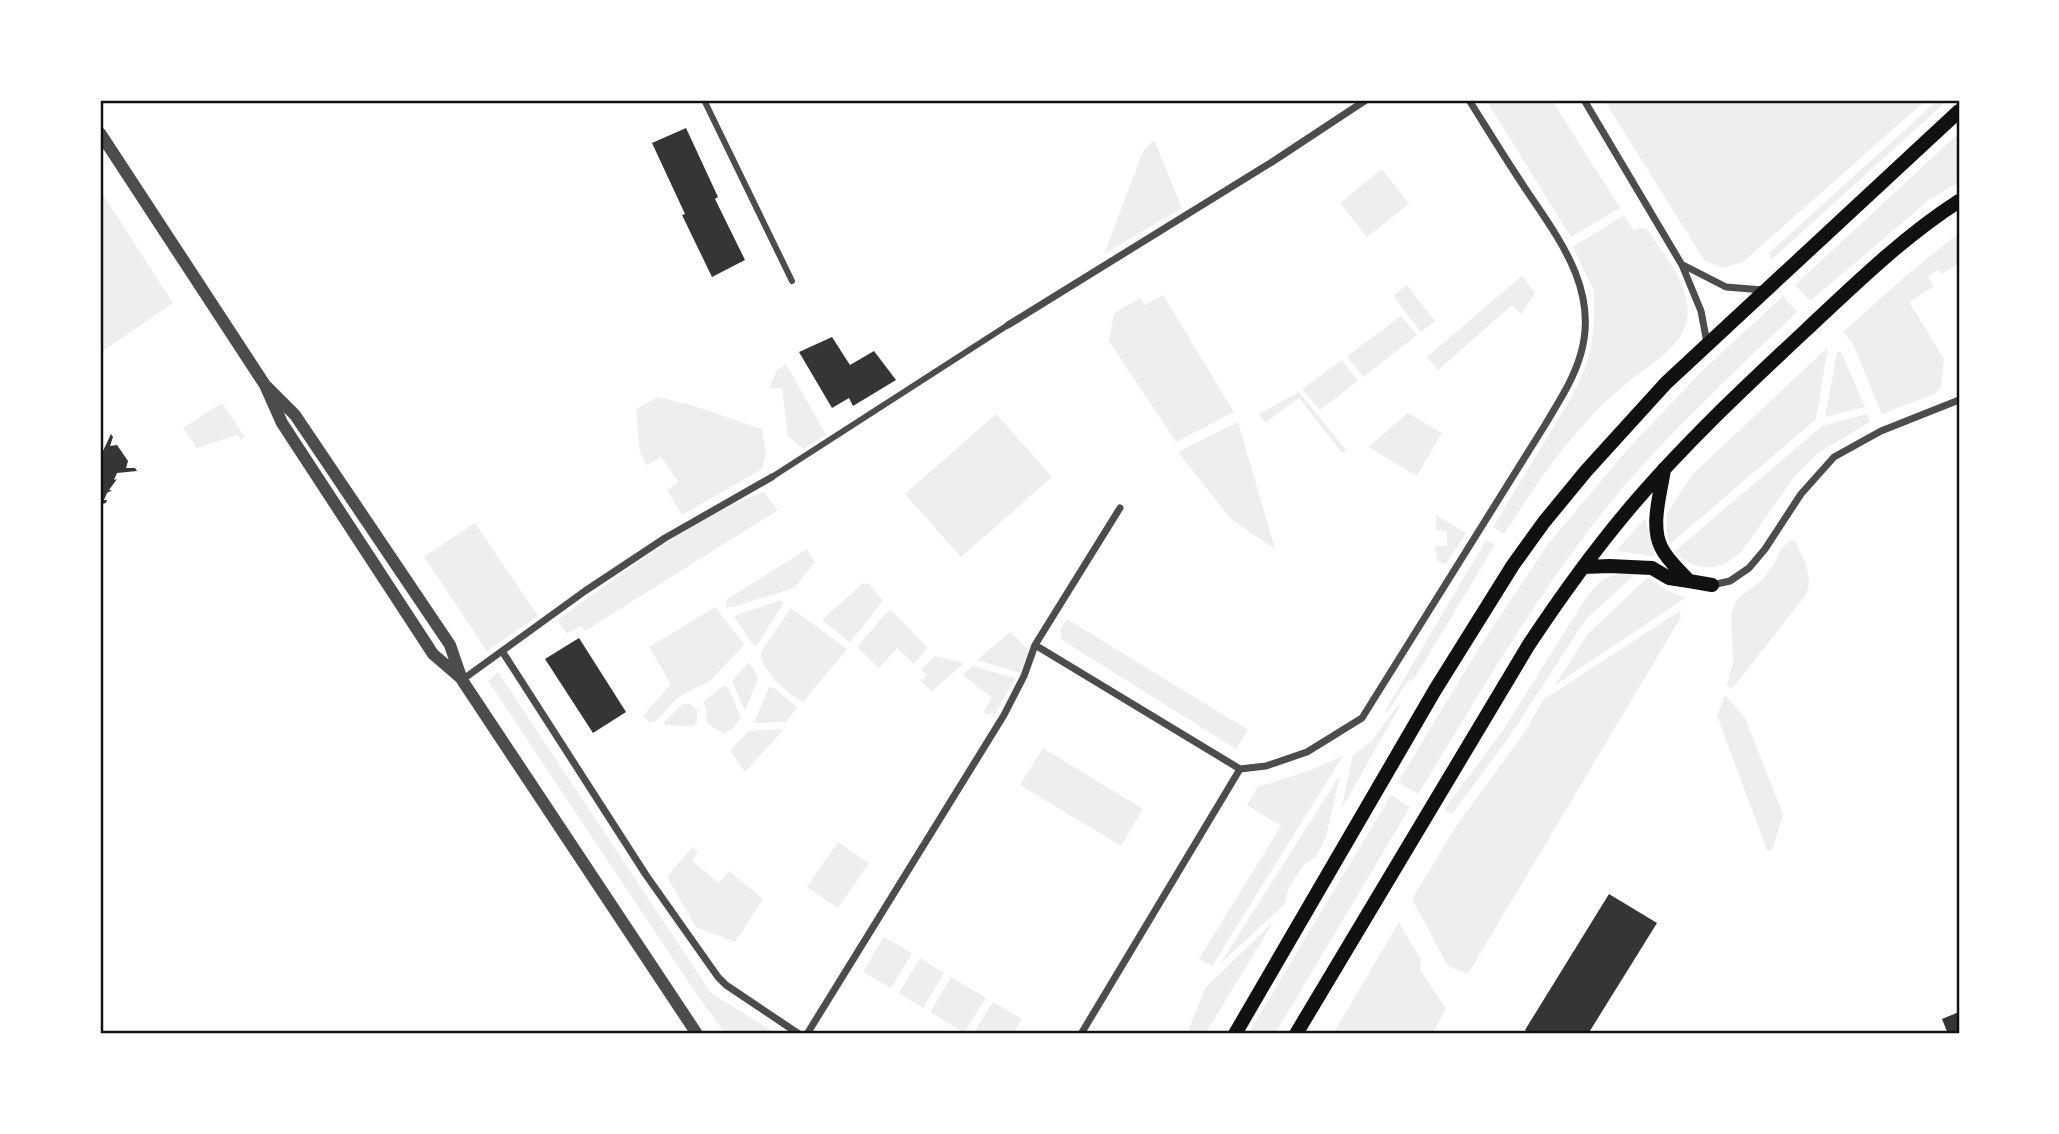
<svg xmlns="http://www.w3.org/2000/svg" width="2059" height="1134" viewBox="0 0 2059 1134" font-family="'Roboto Condensed',sans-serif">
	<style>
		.green { fill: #eee }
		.building { fill: #353535 }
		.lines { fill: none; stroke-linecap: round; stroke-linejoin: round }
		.pedestrian { stroke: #4c4c4c; stroke-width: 6 }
		.minor { stroke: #4c4c4c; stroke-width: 7 }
		.tertiary { stroke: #4c4c4c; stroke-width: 12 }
		.secondary { stroke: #111; stroke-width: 14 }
		.neatline { fill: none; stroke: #111; stroke-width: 2.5 }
	</style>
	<rect width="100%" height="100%" fill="#fff"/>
	<!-- green -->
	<path class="green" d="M1486 100H1552L1620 208 1571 237Z
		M1604 100H1926L1743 262 1723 268 1704 260Z
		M1938 100H1948L1771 260 1769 253Z
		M1959 133V182L1929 200 1810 301 1795 285Z
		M1154 140 1182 208 1104 254 1143 151Z
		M1382 169 1409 204 1367 237 1340 203Z
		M100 190 173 303 100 353Z
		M1624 215 1634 231 1640 228 1647 229C1663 254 1693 287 1687 320 1681 350 1642 369 1621 388 1573 428 1538 482 1504 534L1493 527 1571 398 1584 371 1591 348 1594 324V291L1573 247Z
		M1959 233V263L1942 274 1939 270 1928 276 1933 287 1909 302 1944 359 1941 387 1933 395 1882 414 1853 344 1843 332 1908 274Z
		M1522 276 1535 293 1521 314 1512 305 1438 370 1427 357Z
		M1407 285 1435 321 1421 332 1393 296Z
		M1163 295 1234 412 1176 442 1109 341 1114 313 1140 298 1145 305Z
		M1783 296 1797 312C1724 382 1649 450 1588 531 1525 614 1473 705 1418 794L1398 782 1479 648 1548 544 1628 449 1705 368Z
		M1401 316 1417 335 1363 377 1347 356Z
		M1828 347 1816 419 1670 544 1667 535V513L1692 475Z
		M1837 352H1841L1865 407 1825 417Z
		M1342 360 1358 381 1320 410 1302 389Z
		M786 364 826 435 804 449 788 436 782 388 769 389 777 370Z
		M1299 392 1346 450 1342 453 1299 398 1265 423 1259 414Z
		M658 397 694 406 762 429 766 454 762 469 682 515 667 490 679 482 661 457 647 465 640 453 636 409Z
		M222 403 245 437 241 440 237 435 197 448 183 428Z
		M1408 413 1442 433 1417 476 1368 447Z
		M996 414 1052 477 961 557 905 494Z
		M1867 414 1870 422 1818 453 1794 477 1742 551C1721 572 1696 573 1674 552L1822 426Z
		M1238 422 1275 549 1231 519 1178 452Z
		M764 492 778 510 585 631 581 626 567 634 557 620C619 577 694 516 764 492Z
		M1436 515 1466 533 1446 564 1437 561 1435 546H1447V531L1436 530Z
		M1645 518 1655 556 1616 551Z
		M475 523 538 616 487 651 424 557Z
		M1486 540 1495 545 1414 679 1407 682 1388 712 1385 711Z
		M1791 540 1795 541C1803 558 1815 577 1805 596L1732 689 1727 685 1733 662 1731 614 1736 600 1763 579 1774 564 1782 548Z
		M807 549 815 562 794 588 733 607H726V600Z
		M1621 572 1637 573 1586 619 1507 740 1452 814 1444 810 1505 727 1587 596 1602 580Z
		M1648 577 1669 591 1685 598 1555 685 1587 635Z
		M863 583 869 584 883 601 850 642 822 620Z
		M778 601H782L783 604 757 645H753L734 616Z
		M715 607 744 644 743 646 710 681 685 693 674 701 656 721 649 722 643 716 671 684 649 647Z
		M791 608 847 649 803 702C787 693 761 672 761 652Z
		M891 610 927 647 925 651 914 664 897 648 879 668 857 647 888 611Z
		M1680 611 1681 617 1468 974 1448 966 1412 899 1455 828 1524 733 1544 699Z
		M1067 619 1248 730 1236 749 1062 640 1060 630Z
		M1010 632 1029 650 1020 673 977 660Z
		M935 656 964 663 932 691 921 682 927 675 921 670Z
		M748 663 752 666 758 679 745 710 732 681Z
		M972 666 1015 678 996 713 986 714 984 712 992 698 963 675Z
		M498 672 711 993 777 1034H726L697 995 488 681Z
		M723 686 728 687 741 718 732 729 723 734 707 723 706 708 703 702Z
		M769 687 774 688 797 707 786 722 754 723Z
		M1725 695 1745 718 1783 814 1772 851 1767 850 1717 716Z
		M683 704H690L697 710V723L692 726 664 725V722Z
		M1401 704 1341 810 1353 755 1372 741 1397 706Z
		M781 729 782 731 745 772 731 752 733 747 749 731Z
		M1043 748 1143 809 1121 846 1020 785Z
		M1343 756 1212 966 1199 959 1281 826 1247 805 1258 787 1311 770Z
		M1340 775 1326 837 1316 857 1303 865 1288 890 1285 904 1220 964Z
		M1391 795 1410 807 1275 1034H1248Z
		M838 842 869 863 838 908 807 887Z
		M692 847 698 852 692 861 719 883 729 871 763 899 735 942 696 927 667 877Z
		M1274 921 1205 1034H1187L1205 988Z
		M1399 922 1421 960 1420 970 1446 1009 1432 1034H1333Z
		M884 937 912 953 891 988 863 972Z
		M920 958 944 973 923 1008 899 993Z
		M951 977 986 998 964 1033 930 1012Z
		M993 1002 1022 1019 1013 1034H973Z"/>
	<!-- building -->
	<path class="building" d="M686 128 718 197 715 199 745 260 712 277 682 215 685 214 652 143Z
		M832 337 850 365 874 351 896 380 853 406 849 398 832 408 799 352Z
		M111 434 113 437 110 446 117 445 128 461 126 468H135L137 471 117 473 114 480 117 479 109 490H112L107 493 104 500H107L106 503 102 504 100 509V451H103Z
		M579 638 626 712 593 733 545 659Z
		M1609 894 1657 923 1588 1034H1531L1525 1030Z
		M1959 1012V1034H1948L1942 1019Z"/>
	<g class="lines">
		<!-- pedestrian -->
		<path class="pedestrian" d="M704 100 792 281
			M772 477 1008 325"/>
		<!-- minor -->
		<path class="minor" d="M1584 100 1682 265 1701 311 1707 343
			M1683 265 1726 287 1763 290
			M1008 325 1272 162 1366 100
			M1712 585 1730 581 1749 568 1765 549 1801 494 1834 457 1881 431 1959 400
			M1035 645 1240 769
			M502 651 646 875 718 977 726 985 799 1034
			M462 680 585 591 665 538 772 477
			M1240 769 1266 766 1307 752 1362 718 1545 425C1559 401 1574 379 1581 353 1600 286 1554 233 1521 182 1503 155 1486 127 1469 100
			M807 1034 1004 715 1024 676 1035 645 1120 508
			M1081 1034 1240 769"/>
		<!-- tertiary -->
		<path class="tertiary" d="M100 133 265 385 282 423 433 654 462 679
			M265 385 295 415 450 645 462 680 697 1034"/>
		<!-- secondary -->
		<path class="secondary" d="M1583 567 1610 566 1652 568 1669 578 1689 581C1680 571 1667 560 1661 547 1650 525 1661 492 1664 469
			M1689 581 1712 585
			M1235 1034 1435 690 1513 565 1544 522 1586 471 1666 383 1959 111
			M1296 1034 1528 646C1559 599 1592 553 1629 509 1683 445 1744 388 1805 331 1853 286 1903 237 1959 201"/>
	</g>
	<!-- border -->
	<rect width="2059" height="1134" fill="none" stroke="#ffffff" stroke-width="203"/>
	<rect x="102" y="102" width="1856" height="930" class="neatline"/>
</svg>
